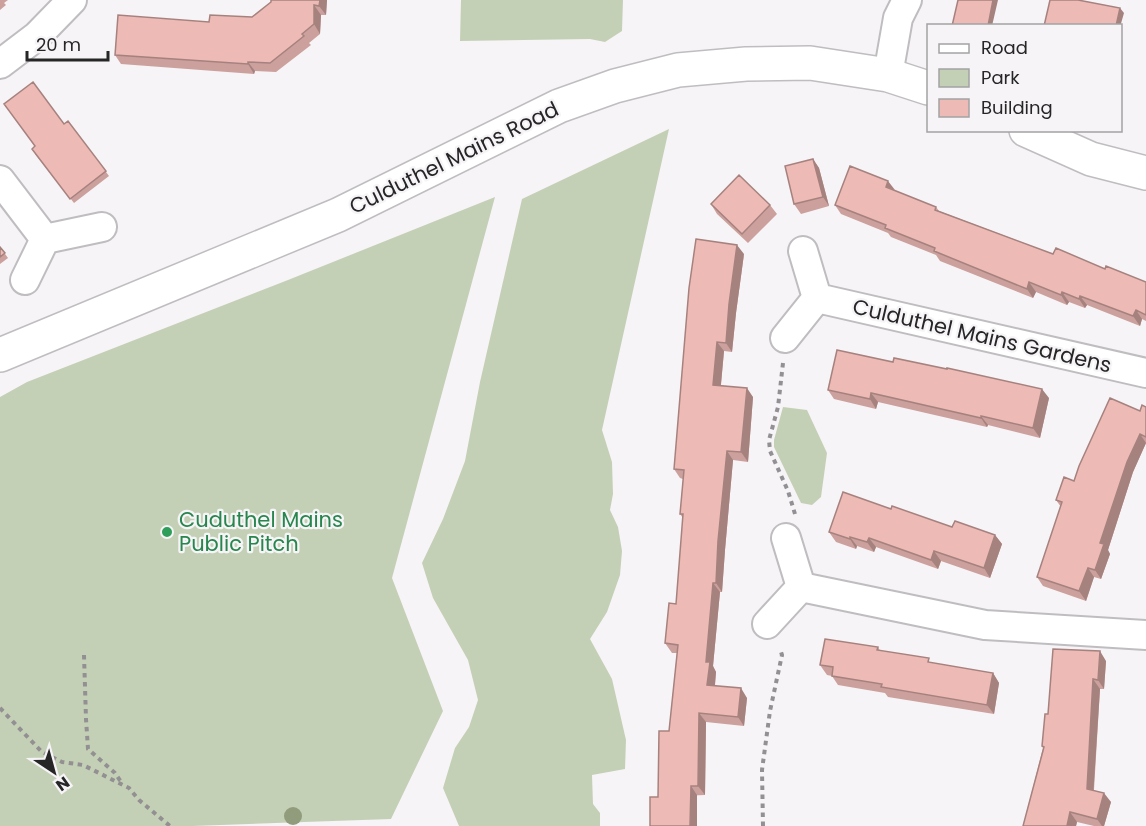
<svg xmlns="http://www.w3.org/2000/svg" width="1146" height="826" viewBox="0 0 1146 826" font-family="Poppins,sans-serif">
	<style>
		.green { fill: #c4d0b6 }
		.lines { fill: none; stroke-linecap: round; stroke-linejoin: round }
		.minor-casing { stroke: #bfbdc0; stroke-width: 32 }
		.tertiary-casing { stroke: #bfbdc0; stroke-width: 36 }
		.path { stroke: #929092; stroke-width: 4; stroke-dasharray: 4.5 4.5; stroke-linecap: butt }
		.minor { stroke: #fff; stroke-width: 28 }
		.tertiary { stroke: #fff; stroke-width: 33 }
		.tree { fill: #919c7c }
		.wall { fill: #cca09c }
		.shaded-wall { fill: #a6827f }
		.building { fill: #edbab5; stroke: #a6827f; stroke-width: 1.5 }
		.leisure-dot { fill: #2e9e5b; stroke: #f6f4f7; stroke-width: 2 }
		.labels { text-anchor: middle; stroke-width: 4.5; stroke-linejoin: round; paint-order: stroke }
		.street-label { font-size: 21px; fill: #272627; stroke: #f6f4f7 }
		.leisure-label { font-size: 21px; fill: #27864d; stroke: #f6f4f7; text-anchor: start }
	</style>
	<rect width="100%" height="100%" fill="#f6f4f7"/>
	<!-- green -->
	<path class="green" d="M461 0H623L622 31 605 42 590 39 460 41Z
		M669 129 602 430 612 462 613 494 610 510 618 527 622 551 620 575 607 612 590 639 612 679 626 740 625 769 592 775 593 804 600 813V826H459L443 788 455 748 469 727 478 700 468 660 433 598 422 563 443 519 465 461 480 382 522 199Z
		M495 197 392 578 443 711 391 819 193 826H0V397L27 382 288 280Z
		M783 407 807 410 827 453 821 497 812 505 801 503 774 447V440Z"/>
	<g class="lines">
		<!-- minor casing -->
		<g class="minor-casing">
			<path id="minor" d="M0 64 37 36 72 0
				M888 75 898 18 907 0
				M0 180 45 239
				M25 280 45 239 102 227
				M817 298 1146 373
				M785 338 817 298 803 251
				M801 587 985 625 1146 635
				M767 624 801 587 786 538"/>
		</g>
		<!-- tertiary casing -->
		<g class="tertiary-casing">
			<path id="tertiary" d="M1026 130 1091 159 1146 173
				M0 355 338 215 559 106 615 86 678 70 746 64 810 63 888 75 928 88"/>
		</g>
		<!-- path -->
		<path class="path" d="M783 363 778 407 769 440 770 451 788 491 795 514
			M84 655 86 719 88 749 115 773 121 782
			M0 708 42 752 62 762 83 765 129 788 139 800 170 826
			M763 826 762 770 770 711 782 655 780 649"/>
		<!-- minor -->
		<use href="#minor" class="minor"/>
		<!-- tertiary -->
		<use href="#tertiary" class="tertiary"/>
	</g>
	<!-- trees -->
	<circle class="tree" cx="293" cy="816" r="9"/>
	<!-- wall -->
	<path class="wall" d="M0 0H8L4 3 6 5 0 10Z
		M327 0 326 15H321L320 34 309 43 311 45 276 72 255 71 254 74 121 64 115 55 209 22 252 17 271 2Z
		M68 121 109 176 74 203 35 154Z
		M813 159 819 168 829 206 801 214 794 204Z
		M711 204 770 205 777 214 748 243 717 214Z
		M835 205 936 207 939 211 1053 254 1105 269 1146 282V321L1142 319 1140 326 1087 305 1085 308 1069 302 1067 305 1036 292 1033 298 940 261 936 255 891 237 888 233 841 214Z
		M0 247 8 258 0 264Z
		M744 254 736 313 732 352 724 351 721 385 753 397 748 462 733 460 725 550 722 592H720L713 666 716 672 715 686 747 698 744 726 706 722 705 795 658 797 669 731 677 653H672L665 643 676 604 683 518 680 514 683 479 680 478 674 469Z
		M828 390 1049 398 1040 438 988 425 987 427 878 402 876 409 834 399Z
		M1146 407V443L1133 472 1108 550 1110 554 1101 579 1094 577 1086 601 1043 586 1037 577 1061 507 1056 500 1140 411Z
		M891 509 952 527 995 535 1002 544 990 578 941 561 938 569 876 547 874 552 857 546 856 549 836 542 829 532Z
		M878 647 880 651 932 663 993 673 999 683 994 714 888 697 885 693 838 685 832 676 827 675 820 665Z
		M1106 661 1104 689H1100L1094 790 1111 802 1104 826H1094L1077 822 1076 826H1023L1043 748 1042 746 1048 714Z"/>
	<!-- shaded-wall -->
	<path class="shaded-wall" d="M320 0H327L326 15 319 6Z
		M993 0H998L992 26H988Z
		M314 5 321 15 320 34 314 24Z
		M1120 8 1124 13 1120 27V26H1116Z
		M248 62 255 71 254 74 248 64Z
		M813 159 819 168 829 206 823 197Z
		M888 181 895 190 886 187Z
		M737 245 744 254 736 313 732 352 726 343 729 304Z
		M1029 282 1036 292 1033 298 1027 289Z
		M1062 292 1069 302 1067 305 1061 295Z
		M1080 296 1087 305 1085 308 1079 299Z
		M1136 310 1142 319 1140 326 1133 316Z
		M717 342 724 351 720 394 713 385Z
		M747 388 753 397 748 462 741 452Z
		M1042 389 1049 398 1040 438 1033 428Z
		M871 393 878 402 876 409 870 399Z
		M981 416 988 425 987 427 981 418Z
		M1140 434 1146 443 1133 472 1108 550 1110 554 1101 579 1095 570 1100 543 1127 462Z
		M727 451 733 460 725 550 722 592 716 583 718 541Z
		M995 535 1002 544 990 578 984 568Z
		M850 537 857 546 856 549 850 539Z
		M869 538 876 547 874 552 867 542Z
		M934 551 941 561 938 569 931 560Z
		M1088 568 1094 577 1086 601 1079 591Z
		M713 583 720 592 713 666 716 672 714 694 707 685 706 662Z
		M1100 651 1106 661 1104 689 1098 680Z
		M993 673 999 683 994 714 987 705Z
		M1093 679 1100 689 1093 798 1087 789Z
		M741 688 747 698 744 726 738 717Z
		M699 713 706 722 705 795 698 786Z
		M691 786 697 795V826H690Z
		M1104 793 1111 802 1104 826H1102L1097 819Z
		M1070 812 1077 822 1076 826H1067Z"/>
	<!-- building -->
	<path class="building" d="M271 0H320L319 6 314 5V24L302 34 304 36 270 63 248 62V64L115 55 118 15 209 22 210 15 252 17 271 2Z
		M958 0H993L988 26H952Z
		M1050 0H1078L1120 8 1116 26H1044Z
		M33 82 64 124 68 121 106 171 70 199 32 149 35 146 4 104Z
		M813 159 823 197 794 204 785 166Z
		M850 166 888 181 886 187 936 207 935 210 1053 254 1056 248 1105 269 1106 266 1146 282V315L1136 310 1133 316 1080 296 1079 299 1062 292 1061 295 1029 282 1027 289 934 251 935 248 885 228 886 225 835 205Z
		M739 175 770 205 742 234 711 204Z
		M696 239 737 245 729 304 726 343 717 342 713 385 747 388 741 452 727 451 718 541 716 583H713L706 662H710L707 685 741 688 738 717 699 713 698 786H691L690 826H650V797H658L659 731H669L678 645 665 643 669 603 676 604 683 514H680L684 470 674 469 689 288Z
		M0 247 5 253 0 257Z
		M837 350 893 362 894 358 947 369V368L1042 389 1033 428 981 416V418L871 393 870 399 828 390Z
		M1110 398 1140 411 1142 405 1146 407V437L1140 434 1127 462 1100 543 1104 544 1095 570 1088 568 1079 591 1037 577 1062 502 1056 500 1064 477 1074 481 1079 466Z
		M843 492 891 509 892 506 952 527 955 521 995 535 984 568 934 551 931 560 869 538 867 542 850 537V539L829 532Z
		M825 639 878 647 877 650 929 658 928 662 993 673 987 705 881 687 882 684 832 676 833 667 820 665Z
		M1053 649 1100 651 1098 680 1093 679 1087 789 1104 793 1097 819 1070 812 1067 826H1023L1044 747 1042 746 1045 714H1048Z"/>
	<!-- markers -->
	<circle class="leisure-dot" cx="167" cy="532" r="6"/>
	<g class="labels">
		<!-- street labels -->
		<g class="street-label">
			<text transform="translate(454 158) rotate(-26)" y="7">Culduthel Mains Road</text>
			<text transform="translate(982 336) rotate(13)" y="7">Culduthel Mains Gardens</text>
		</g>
		<!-- leisure labels -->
		<g class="leisure-label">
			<text x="179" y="527">Cuduthel Mains<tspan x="179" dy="24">Public Pitch</tspan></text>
		</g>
	</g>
	<!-- legend -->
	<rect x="927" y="24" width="195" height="108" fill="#f6f4f7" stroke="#a3a2a4" stroke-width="1.5"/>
	<rect x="939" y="44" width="30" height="9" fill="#ffffff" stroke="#a3a2a4" stroke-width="1.5"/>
	<text x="981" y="54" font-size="18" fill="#272627">Road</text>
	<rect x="939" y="69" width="30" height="18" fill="#c4d0b6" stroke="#a3a2a4" stroke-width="1.5"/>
	<text x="981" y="84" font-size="18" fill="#272627">Park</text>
	<rect x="939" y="99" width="30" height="18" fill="#edbab5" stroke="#a3a2a4" stroke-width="1.5"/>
	<text x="981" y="114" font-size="18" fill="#272627">Building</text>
	<!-- north arrow -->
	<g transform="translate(54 772) rotate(144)" stroke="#f6f4f7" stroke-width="4.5" paint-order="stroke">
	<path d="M0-4.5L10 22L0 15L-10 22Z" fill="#272627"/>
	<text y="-9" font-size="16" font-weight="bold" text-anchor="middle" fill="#272627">N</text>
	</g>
	<!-- scale -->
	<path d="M27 51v9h81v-9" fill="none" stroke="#272627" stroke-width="3"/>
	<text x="36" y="51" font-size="18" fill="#272627" stroke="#f6f4f7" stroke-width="4.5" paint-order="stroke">20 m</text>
</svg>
